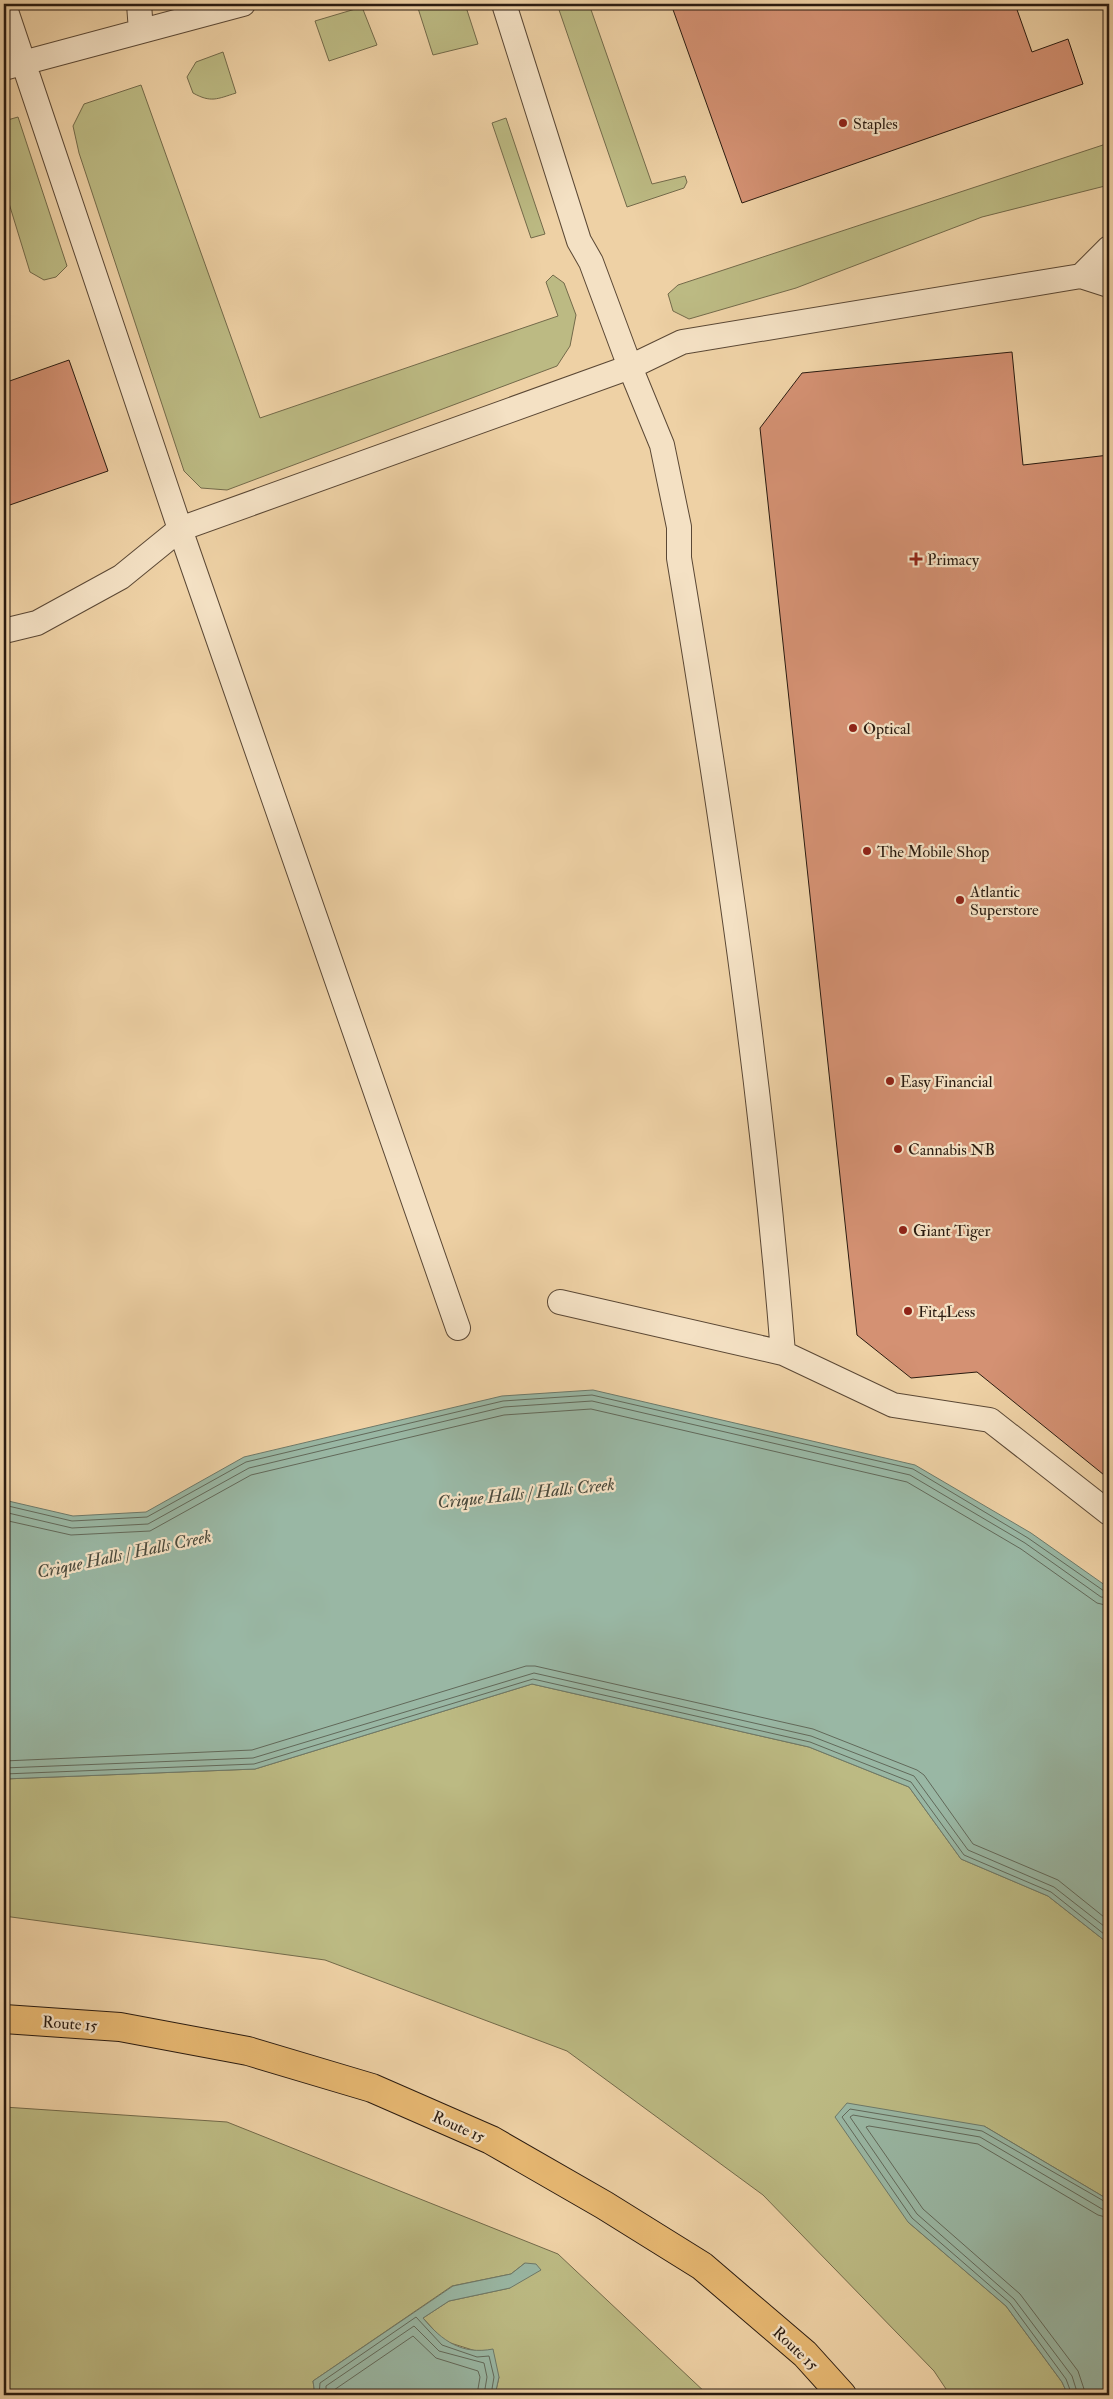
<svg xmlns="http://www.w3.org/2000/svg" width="1113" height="2399" viewBox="0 0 1113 2399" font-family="'IM FELL Double Pica',serif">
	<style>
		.green { fill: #bcba83; stroke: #736a4a }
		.water { fill: #99b7a4; stroke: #6d7969 }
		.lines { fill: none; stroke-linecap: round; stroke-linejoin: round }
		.shore { stroke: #62695a; stroke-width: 1 }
		.building { fill: #d49173; stroke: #2a1b10 }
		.service-casing { stroke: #5b4835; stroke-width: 26 }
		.trunk-casing { stroke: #2a1b10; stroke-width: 30 }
		.service { stroke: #f4e1c4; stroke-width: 24 }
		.trunk { stroke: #e7b872; stroke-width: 28 }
		.poi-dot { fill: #8f2418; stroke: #f4e1c4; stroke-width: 2 }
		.labels { text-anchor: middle; stroke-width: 4.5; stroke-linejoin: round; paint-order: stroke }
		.poi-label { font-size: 16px; fill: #2a1b10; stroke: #f4e1c4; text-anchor: start }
		.street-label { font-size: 16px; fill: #2a1b10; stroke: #f4e1c4 }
		.water-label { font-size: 18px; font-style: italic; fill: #4b4a3c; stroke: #f4e1c4 }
	</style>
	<rect width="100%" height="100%" fill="#eed1a5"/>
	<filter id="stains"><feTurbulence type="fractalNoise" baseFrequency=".004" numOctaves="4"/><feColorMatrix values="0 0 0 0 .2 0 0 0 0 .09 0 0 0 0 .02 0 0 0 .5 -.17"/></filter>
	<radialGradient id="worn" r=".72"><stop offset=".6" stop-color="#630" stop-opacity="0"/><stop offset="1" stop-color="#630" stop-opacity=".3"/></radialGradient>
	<!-- green -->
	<path class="green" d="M421 4H465L478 44 433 55 417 5Z
		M557 4H589L652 184 685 176 687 182 684 188 627 207Z
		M362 7 377 45 329 61 315 21Z
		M223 52 236 93C217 99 211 103 193 93L187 77 196 62Z
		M141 85 260 418 558 316 546 282 553 275 564 283 576 315 570 346 557 366 227 490 201 488 184 471 79 153 73 126 84 104Z
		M18 117 67 266 56 277 44 280 30 272 4 187V121Z
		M506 118 545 234 531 238 492 123Z
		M1109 143V185L982 217 796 288 689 319 673 311 668 294 678 285Z
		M532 1684 809 1747 909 1787 961 1859 1048 1896 1109 1944V2200L984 2126 908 2222 1006 2306 1062 2382 1068 2395H950L934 2371 763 2195 567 2051 325 1960 4 1916V1779L255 1769Z
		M4 2107 227 2122 558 2254 708 2395H495L499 2377 479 2352 444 2341 423 2318 449 2301 510 2288 525 2263 511 2274 452 2286 313 2381 315 2395H4Z"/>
	<!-- water -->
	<path class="water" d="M593 1390 915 1465 1031 1533 1109 1588V1944L1048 1896 961 1859 909 1787 809 1747 532 1684 255 1769 4 1779V1500L73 1516 146 1512 244 1457 502 1396Z
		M847 2103 984 2126 1109 2200V2395H1068L1062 2382 1006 2306 908 2222 835 2117Z
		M525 2263 536 2264 541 2270 510 2288 449 2301 423 2318C442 2341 462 2355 493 2349L499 2377 495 2395H315L313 2381 453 2286 511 2274Z"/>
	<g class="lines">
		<!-- shore -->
		<path class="shore" d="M4 1505 72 1521 147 1517 246 1462 503 1401 592 1395 913 1469 1028 1538 1104 1591 1109 1592
			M4 1512 72 1528 148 1524 249 1468 504 1407 592 1401 910 1475 1025 1543 1101 1597 1109 1598
			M4 1520 71 1535 150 1531 251 1475 504 1415 591 1409 907 1482 1021 1549 1097 1603 1109 1606
			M4 1761 252 1750 526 1666H535L813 1729 917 1770 924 1775 973 1844 1058 1880 1109 1921
			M4 1768 253 1758 534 1673 811 1736 914 1776 968 1850 1054 1887 1109 1930
			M4 1774 254 1764 533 1679 810 1742 911 1782 964 1855 1051 1892 1109 1938
			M319 2395 320 2383 416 2317 442 2345 477 2357 489 2356 494 2377 491 2395
			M326 2395V2386L414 2326 439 2351 484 2363 487 2377 484 2395
			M333 2395 334 2390 413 2336 436 2358 478 2371 480 2377 477 2395
			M1072 2395 1066 2379 1010 2303 912 2218 842 2117 850 2109 982 2131 1109 2204
			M1078 2395 1072 2376 1014 2299 917 2214 850 2117 853 2115 980 2137 1102 2209 1109 2211
			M1086 2395 1078 2371 1020 2294 923 2209 866 2127 869 2126 978 2144 1098 2215 1109 2218"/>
	</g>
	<!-- building -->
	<path class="building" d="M671 4H1015L1032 52 1068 39 1083 84 742 203Z
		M1012 352 1023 465 1109 455V1479L977 1372 911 1378 857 1335 760 428 802 373Z
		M69 360 108 471 4 507V383Z"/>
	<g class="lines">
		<!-- service casing -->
		<g class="service-casing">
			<path id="service" d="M139 4 141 31
				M4 5 180 529 458 1328
				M4 68 243 4
				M1081 276 1109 248
				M4 631 37 623 121 577 180 529 630 367 591 262 579 241 504 4
				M560 1302 783 1353 893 1405 990 1420 1109 1513
				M783 1353C762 1086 723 822 679 558V527L662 445 630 367 682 342 1081 276 1109 285"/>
		</g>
		<!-- trunk casing -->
		<g class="trunk-casing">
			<path id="trunk" d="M4 2019 120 2027 248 2051 372 2088 491 2140 604 2205 702 2266 805 2354 842 2395"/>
		</g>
		<!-- service -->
		<use href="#service" class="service"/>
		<!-- trunk -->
		<use href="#trunk" class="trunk"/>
	</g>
	<!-- markers -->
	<g class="poi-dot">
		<circle cx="843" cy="123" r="5"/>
		<path d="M913.5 551.5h5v5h5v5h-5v5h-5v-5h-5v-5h5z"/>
		<circle cx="853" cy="728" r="5"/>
		<circle cx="867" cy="851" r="5"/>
		<circle cx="960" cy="900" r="5"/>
		<circle cx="890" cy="1081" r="5"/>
		<circle cx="898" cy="1149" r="5"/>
		<circle cx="903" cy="1230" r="5"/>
		<circle cx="908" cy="1311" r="5"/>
	</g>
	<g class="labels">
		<!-- poi labels -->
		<g class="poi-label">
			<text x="853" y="129">Staples</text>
			<text x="927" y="565">Primacy</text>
			<text x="863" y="734">Optical</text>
			<text x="877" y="857">The Mobile Shop</text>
			<text x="970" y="897">Atlantic<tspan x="970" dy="18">Superstore</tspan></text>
			<text x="900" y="1087">Easy Financial</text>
			<text x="908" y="1155">Cannabis NB</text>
			<text x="913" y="1236">Giant Tiger</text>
			<text x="918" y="1317">Fit4Less</text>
		</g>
		<!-- street labels -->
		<g class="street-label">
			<text transform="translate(70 2023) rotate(4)" y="6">Route 15</text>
			<text transform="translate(459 2126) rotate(24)" y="6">Route 15</text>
			<text transform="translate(796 2348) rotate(43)" y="6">Route 15</text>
		</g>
		<!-- water labels -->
		<g class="water-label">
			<text transform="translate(526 1493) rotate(-6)" y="6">Crique Halls / Halls Creek</text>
			<text transform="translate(124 1554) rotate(-12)" y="6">Crique Halls / Halls Creek</text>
		</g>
	</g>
	<!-- margin -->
	<rect width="1113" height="2399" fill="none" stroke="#eed1a5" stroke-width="20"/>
	<rect x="5" y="5" width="1103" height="2389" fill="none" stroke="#2a1b10" stroke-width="2.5"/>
	<rect x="10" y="10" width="1093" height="2379" fill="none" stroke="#2a1b10"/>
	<rect width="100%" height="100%" filter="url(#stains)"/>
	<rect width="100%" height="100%" fill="url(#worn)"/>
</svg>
